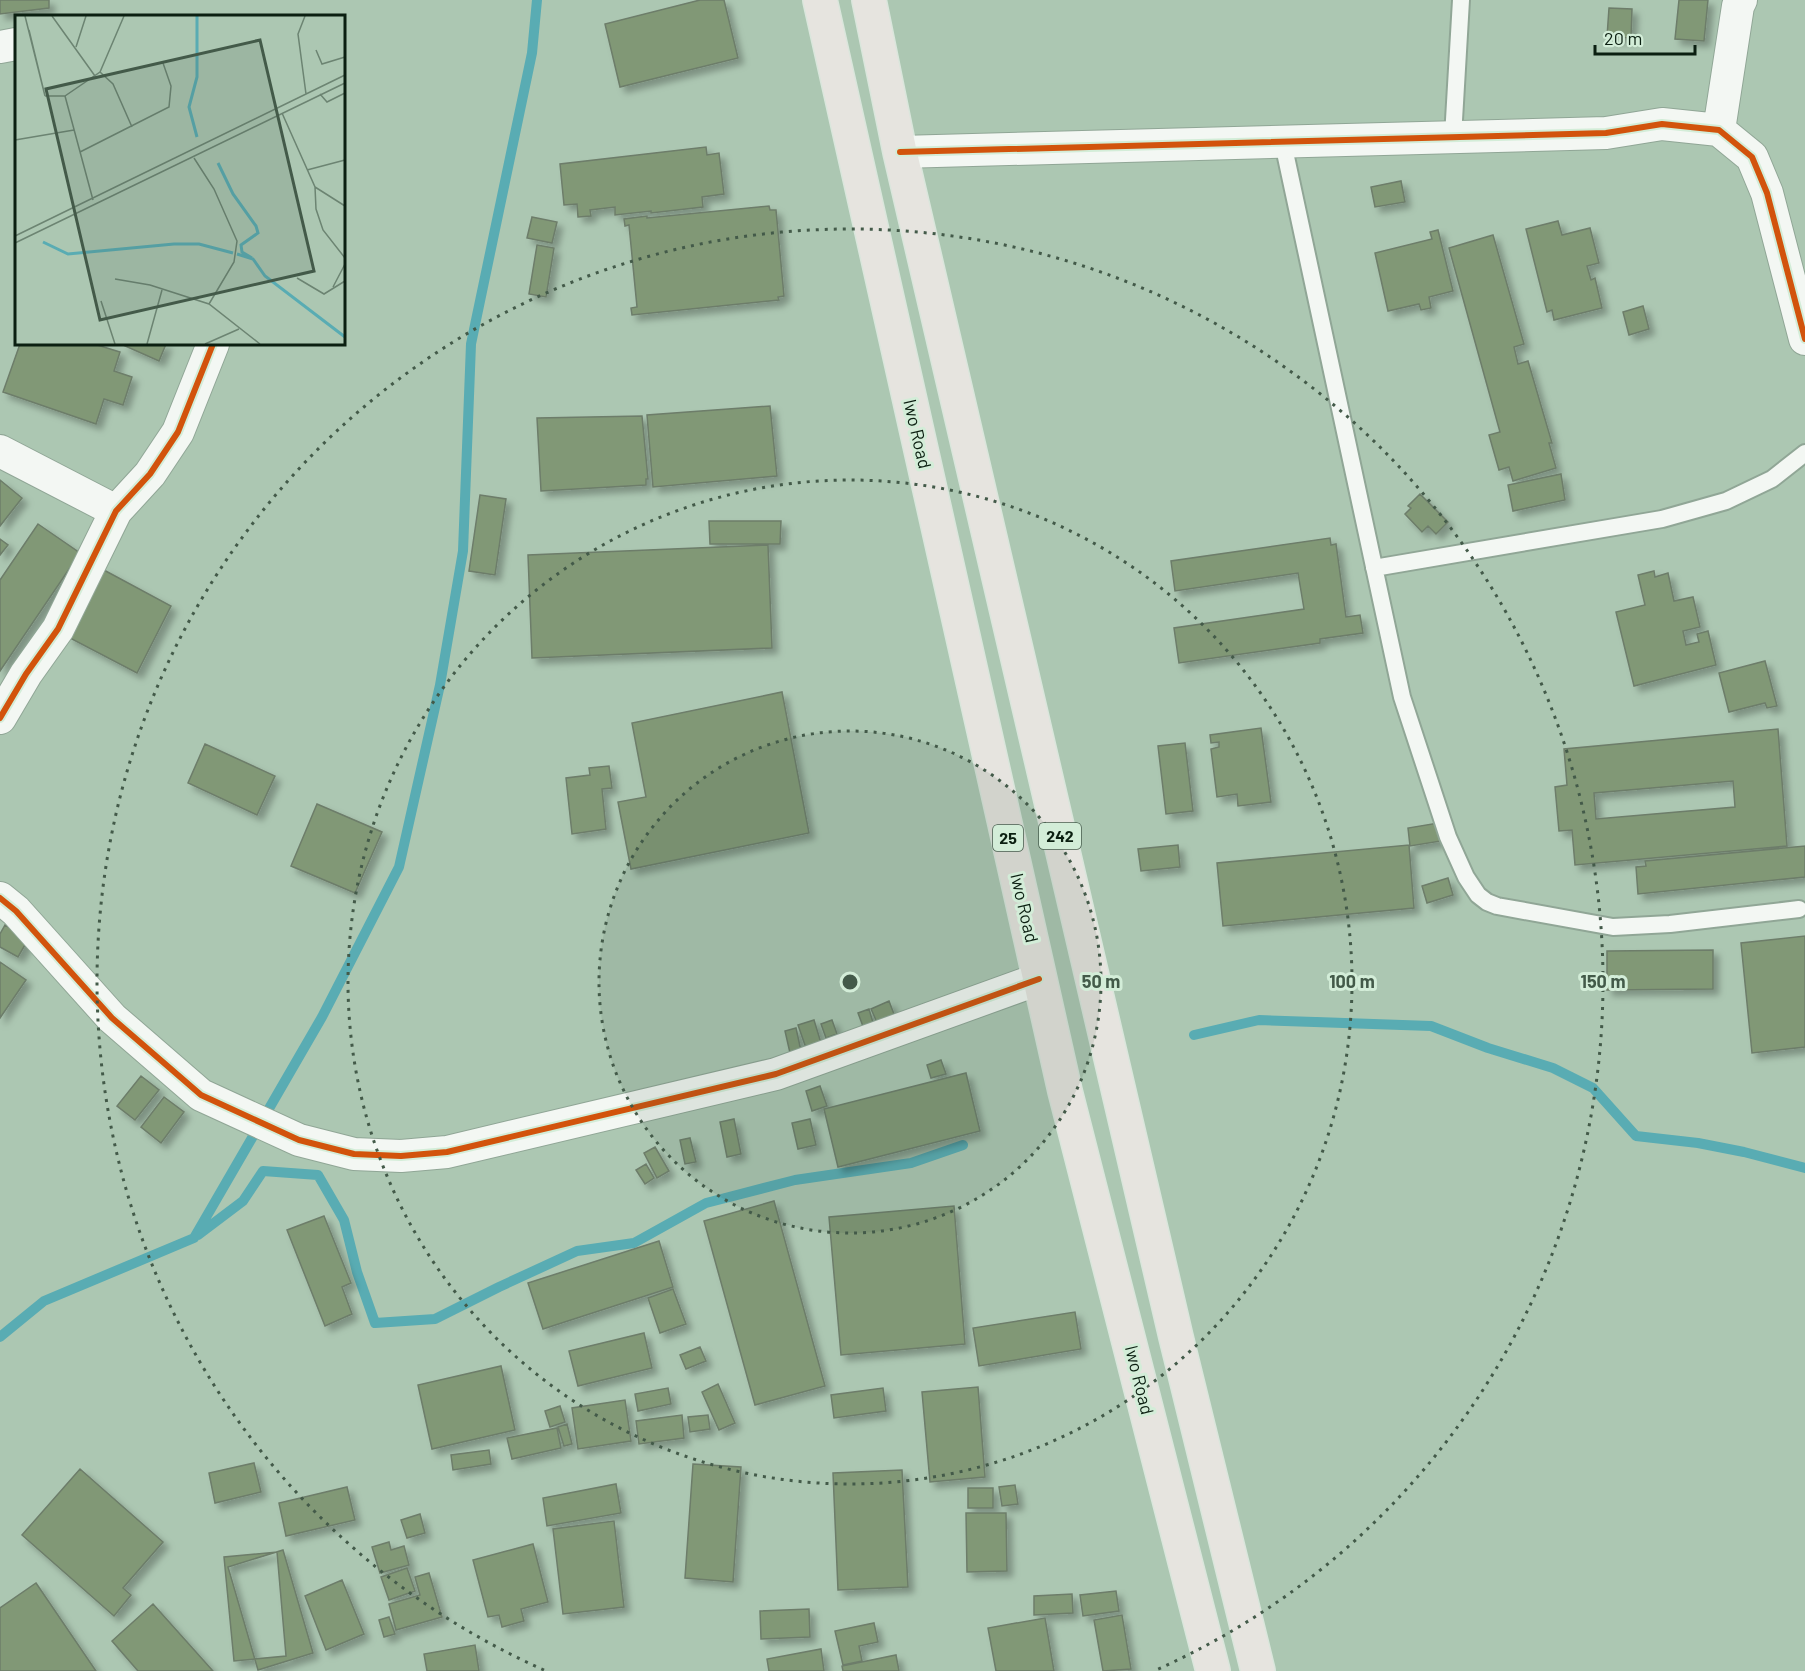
<svg xmlns="http://www.w3.org/2000/svg" width="1805" height="1671" viewBox="0 0 1805 1671" font-family="Barlow,sans-serif">
	<style>
		.lines { fill: none; stroke-linecap: round; stroke-linejoin: round }
		.stream { stroke: #59acb3; stroke-width: 10 }
		.building { fill: #819876; stroke: #6d7d6a; stroke-width: 1.5; fill-rule: evenodd; filter: url(#shadow) }
		.lane-casing { stroke: #90a696; stroke-width: 20 }
		.street-casing { stroke: #90a696; stroke-width: 34 }
		.primary-casing { stroke: #dae6dc; stroke-width: 36 }
		.lane { stroke: #f3f7f3; stroke-width: 16 }
		.street { stroke: #f3f7f3; stroke-width: 32 }
		.primary { stroke: #e6e4df; stroke-width: 33 }
		.cycleway-casing { stroke: #d3edd8; stroke-width: 10 }
		.cycleway { stroke: #d2530c; stroke-width: 6 }
		.ring { fill: none; stroke: #435a49; stroke-width: 3; stroke-dasharray: 3 6 }
		.labels { text-anchor: middle; stroke-width: 6; stroke-linejoin: round; paint-order: stroke }
		.shield { fill: #d3edd8; stroke: #475d4d; stroke-width: 1.5 }
		.shield-label { font-size: 16px; font-weight: bold; fill: #0b1f11 }
		.street-label { font-size: 18px; fill: #0b1f11; stroke: #d3edd8 }
		.inset-river { fill: none; stroke: #59acb3; stroke-width: 3 }
		.inset-road { fill: none; stroke: #6c8472; stroke-width: 1.5 }
		.view { fill: #435a49; fill-opacity: 0.15; stroke: #435a49; stroke-width: 3 }
		.inset-edge { fill: none; stroke: #0b1f11; stroke-width: 3 }
		.centre { fill: #435a49; stroke: #d3edd8; stroke-width: 3 }
		.ring-label { font-size: 18px; text-anchor: middle; font-weight: bold; fill: #435a49; stroke: #d3edd8; stroke-width: 6; stroke-linejoin: round; paint-order: stroke }
	</style>
	<defs>
		<filter id="shadow"><feDropShadow dx="5.5" dy="5.5" stdDeviation="3" flood-color="#0004"/></filter>
	</defs>
	<rect width="100%" height="100%" fill="#acc7b2"/>
	<g class="lines">
		<!-- stream -->
		<path class="stream" d="M1194 1035 1259 1020 1431 1026 1488 1048 1553 1068 1593 1088 1636 1136 1698 1143 1744 1152 1805 1168
			M198 1235 243 1201 263 1171 318 1175 344 1220 357 1272 375 1323 435 1319 499 1287 577 1251 634 1243 706 1203 795 1180 911 1163 963 1145
			M0 1337 44 1301 194 1238 322 1017 399 867 440 685 463 551 471 344 532 53 537 0"/>
	</g>
	<!-- building -->
	<path class="building" d="M0 0H49V8L0 14Z
		M700 0H724L738 58 620 87 605 24Z
		M1679 0H1708L1704 41 1675 39Z
		M1609 8 1632 9 1631 38 1607 37Z
		M706 147 707 155 719 153 724 194 702 197 703 207 651 213V211L615 215V207L590 210 591 216 578 217 577 204 564 205 560 164Z
		M1401 181 1405 202 1375 207 1371 187Z
		M769 206 770 210H776L784 296 778 297 779 300 632 315 631 308 637 307 629 225 625 226 624 219 647 216V218Z
		M532 217 557 222 552 243 527 238Z
		M1558 221 1562 235 1590 228 1599 263 1587 266 1591 280 1595 278 1602 308 1554 320 1552 310 1547 312 1526 229Z
		M1438 230 1453 291 1429 297 1431 308 1421 310 1419 304 1388 311 1375 253 1432 239 1430 232Z
		M1493 235 1524 344 1514 347 1518 364 1528 361 1552 443H1549L1556 468 1513 481 1509 467 1499 470 1489 435 1500 432 1449 248Z
		M537 245 554 248 546 297 529 294Z
		M1643 306 1649 329 1629 335 1623 312Z
		M20 344H94L120 352 114 371 132 377 123 405 104 399 96 424 3 392Z
		M123 344H166L159 361 123 345Z
		M770 406 777 476 653 487 647 415Z
		M642 416 648 479H646V485L541 491 537 418Z
		M1561 474 1565 500 1513 511 1508 485Z
		M0 480 22 498 0 526Z
		M1420 494 1448 522 1436 534 1428 526 1422 532 1405 514 1411 508 1408 506Z
		M480 495 506 499 495 575 469 571Z
		M709 521H781L780 544H710Z
		M38 524 80 553 0 671V580Z
		M1330 538 1331 545 1336 544 1346 617 1360 615 1363 633 1320 639V643L1179 663 1174 628 1304 609 1298 573 1175 591 1171 561Z
		M0 539 8 545 0 555Z
		M768 545 772 648 532 658 528 555Z
		M102 569 171 606 137 673 68 637Z
		M1654 571 1655 577 1668 573 1674 601 1693 597 1700 627 1683 631 1686 645 1699 642 1697 634 1708 631 1716 665 1634 686 1616 612 1645 605 1638 575Z
		M1765 661 1777 706 1767 708 1765 703 1729 712 1719 673Z
		M782 692 809 833 631 869 618 802 646 797 632 723Z
		M1261 728 1271 802 1238 806 1237 794 1217 797 1211 749 1219 747V742L1211 743 1210 735Z
		M1778 729 1787 846 1575 865 1572 830 1559 831 1555 787 1567 785 1564 749ZM1733 781 1735 807 1596 819 1594 793Z
		M1185 743 1193 811 1166 814 1158 746Z
		M205 744 275 776 257 815 188 783Z
		M609 766 612 788 602 789 606 829 572 834 566 778 590 775 589 768Z
		M317 804 382 832 355 893 291 866Z
		M1438 823 1441 841 1410 846 1408 828Z
		M1178 845 1180 867 1141 871 1138 849Z
		M1409 845 1414 908 1223 926 1217 863Z
		M1805 846V877L1638 894 1636 867 1646 866 1645 861Z
		M1448 878 1453 895 1427 903 1422 886Z
		M5 925 29 938 18 957 0 947V934Z
		M1805 936V1047L1752 1053 1741 943Z
		M1713 950V989L1607 990V951Z
		M0 962 26 980 0 1018Z
		M889 1001 897 1022 880 1029 871 1009Z
		M869 1009 874 1026 864 1029 858 1013Z
		M814 1020 821 1043 806 1048 798 1025Z
		M832 1020 837 1034 826 1038 821 1024Z
		M796 1028 801 1051 790 1053 785 1031Z
		M941 1060 946 1074 931 1078 927 1065Z
		M966 1073 980 1131 838 1167 824 1109Z
		M141 1076 159 1090 135 1120 117 1106Z
		M820 1086 827 1106 812 1111 806 1091Z
		M164 1097 184 1112 161 1143 141 1127Z
		M734 1119 741 1154 727 1157 720 1122Z
		M810 1119 816 1145 798 1149 792 1123Z
		M690 1138 696 1162 685 1164 680 1140Z
		M655 1147 669 1171 657 1178 644 1153Z
		M646 1164 654 1178 645 1184 636 1170Z
		M774 1201 825 1386 755 1405 704 1221Z
		M954 1206 965 1344 841 1355 829 1217Z
		M324 1216 351 1283 342 1287 352 1314 325 1326 287 1230Z
		M659 1241 673 1287 543 1329 528 1283Z
		M673 1289 686 1324 660 1333 648 1298Z
		M1075 1312 1081 1349 979 1366 973 1328Z
		M644 1333 652 1368 578 1386 569 1351Z
		M700 1347 706 1361 686 1369 680 1355Z
		M501 1366 515 1430 432 1449 418 1385Z
		M718 1384 735 1423 719 1430 702 1392Z
		M978 1387 985 1477 930 1482 922 1392Z
		M668 1388 671 1404 638 1411 635 1394Z
		M883 1388 886 1411 834 1418 831 1395Z
		M625 1400 631 1441 578 1449 572 1408Z
		M560 1406 565 1422 550 1427 545 1411Z
		M682 1415 684 1438 639 1444 636 1421Z
		M708 1415 710 1429 690 1432 688 1417Z
		M567 1424 572 1444 564 1446 558 1427Z
		M557 1428 561 1448 512 1459 507 1438Z
		M489 1450 491 1464 453 1470 451 1455Z
		M254 1463 261 1492 215 1503 209 1473Z
		M693 1464 741 1467 733 1582 685 1578Z
		M80 1469 163 1542 123 1588 131 1595 114 1616 22 1535Z
		M902 1470 908 1587 838 1590 833 1473Z
		M616 1484 621 1513 547 1526 543 1498Z
		M1015 1485 1018 1504 1002 1506 999 1487Z
		M347 1487 355 1520 286 1536 279 1503Z
		M968 1488H993V1508H968Z
		M966 1513H1006L1007 1571 967 1572Z
		M420 1514 425 1533 407 1538 401 1520Z
		M614 1521 624 1607 563 1614 553 1529Z
		M389 1542 391 1550 404 1546 409 1565 380 1573 372 1547Z
		M533 1544 548 1602 521 1609 524 1621 502 1627 499 1615 488 1617 473 1560Z
		M283 1550 313 1653 258 1670 228 1567Z
		M277 1552 286 1656 234 1661 224 1557Z
		M407 1568 415 1591 389 1600 381 1577Z
		M429 1573 442 1617 396 1630 389 1604 420 1595 415 1577Z
		M342 1580 364 1634 326 1650 305 1596Z
		M36 1583 96 1671H0V1608Z
		M1116 1591 1119 1611 1083 1616 1080 1595Z
		M1072 1594 1073 1613 1034 1615V1596Z
		M153 1604 213 1671H138L112 1641Z
		M809 1609 810 1637 761 1639 760 1611Z
		M1122 1615 1131 1669 1103 1671 1094 1620Z
		M389 1617 395 1634 384 1637 379 1620Z
		M1045 1618 1054 1671H996L988 1628Z
		M874 1623 878 1642 859 1646 862 1661 843 1665 835 1631Z
		M475 1645 479 1671H427L424 1654Z
		M821 1649 824 1671H769L767 1659Z
		M896 1655 899 1671H843L842 1666Z"/>
	<g class="lines">
		<!-- lane casing -->
		<g class="lane-casing">
			<path id="lane" d="M1453 137 1461 0
				M1283 143 1402 697 1448 837 1466 877 1478 895 1487 902 1497 906 1613 927 1670 924 1799 909
				M1374 568 1662 519 1726 501 1772 479 1805 453"/>
		</g>
		<!-- street casing -->
		<g class="street-casing">
			<path id="street" d="M0 47 16 44
				M1719 130 1738 6 1741 0
				M900 152 1606 133 1662 124 1719 130 1752 157 1767 193 1805 339
				M0 451 116 511
				M0 718 26 674 58 629 116 511 150 474 178 432 213 344
				M0 898 16 911 112 1018 201 1095 299 1140 354 1154 401 1156 447 1152 776 1074 1039 979"/>
		</g>
		<!-- primary casing -->
		<g class="primary-casing">
			<path id="primary" d="M820 0 1065 1091 1213 1671
				M869 0 900 152 1176 1337 1258 1671"/>
		</g>
		<!-- lane -->
		<use href="#lane" class="lane"/>
		<!-- street -->
		<use href="#street" class="street"/>
		<!-- primary -->
		<use href="#primary" class="primary"/>
		<!-- cycleway casing -->
		<g class="cycleway-casing">
			<path id="cycleway" d="M900 152 1606 133 1662 124 1719 130 1752 157 1767 193 1805 339
				M0 718 26 674 58 629 116 511 150 474 178 432 213 344
				M0 898 16 911 112 1018 201 1095 299 1140 354 1154 401 1156 447 1152 776 1074 1039 979"/>
		</g>
		<!-- cycleway -->
		<use href="#cycleway" class="cycleway"/>
	</g>
	<!-- distance rings -->
	<circle cx="850" cy="982" r="251" fill="#435a49" fill-opacity=".12"/>
	<g class="ring">
		<circle cx="850" cy="982" r="251"/>
		<circle cx="850" cy="982" r="502"/>
		<path d="M544 1670A753 753 0 1 1 1156 1670"/>
	</g>
	<g class="labels">
		<!-- shield labels -->
		<g class="shield">
			<rect x="1039" y="823" width="42" height="26" rx="4.5"/>
			<rect x="993" y="825" width="30" height="26" rx="4.5"/>
		</g>
		<g class="shield-label">
			<text x="1060" y="842">242</text>
			<text x="1008" y="844">25</text>
		</g>
		<!-- street labels -->
		<g class="street-label">
			<text transform="translate(917 434) rotate(77)" y="6">Iwo Road</text>
			<text transform="translate(1024 908) rotate(77)" y="6">Iwo Road</text>
			<text transform="translate(1139 1380) rotate(76)" y="6">Iwo Road</text>
		</g>
	</g>
	<!-- overview -->
	<g transform="translate(15 15)">
		<rect width="330" height="330" fill="#acc7b2"/>
		<path class="inset-river" d="M182 122 174 92 182 62V1M203 148 218 179 241 211 243 218 226 230 227 237 237 243M28 227 53 239 159 229H184L218 238M222 239 238 244 250 261 330 322"/>
		<path class="inset-road" d="M10 1 30 81M37 1 80 61M290 1 283 19 291 79M14 15 30 81M61 32 71 1M301 35 307 49 330 42M85 57 98 69 117 112M305 79 312 87 330 78M30 81H50M267 98 300 172 301 194 308 215 330 243M0 125 59 115M65 137 154 92 156 71 148 48M179 143 199 174 222 226 219 247 194 289M292 155 330 145M300 172 330 191M78 185 50 81 85 57 109 1M0 221 330 60M0 228 330 68M282 263 309 279 330 266M100 264 135 270 194 289 245 329M318 272 330 249M86 286 100 329M132 329 147 275M190 329 224 314"/>
		<path class="view" d="M245 25 299 256 85 305 31 74Z"/>
		<rect width="330" height="330" class="inset-edge"/>
	</g>
	<circle cx="850" cy="982" r="9" class="centre"/>
	<g class="ring-label">
		<text x="1101" y="988">50 m</text>
		<text x="1352" y="988">100 m</text>
		<text x="1603" y="988">150 m</text>
	</g>
	<!-- scale -->
	<path d="M1595 45v9h100v-9" fill="none" stroke="#0b1f11" stroke-width="3"/>
	<text x="1604" y="45" font-size="18" fill="#0b1f11" stroke="#d3edd8" stroke-width="4.5" paint-order="stroke">20 m</text>
</svg>
